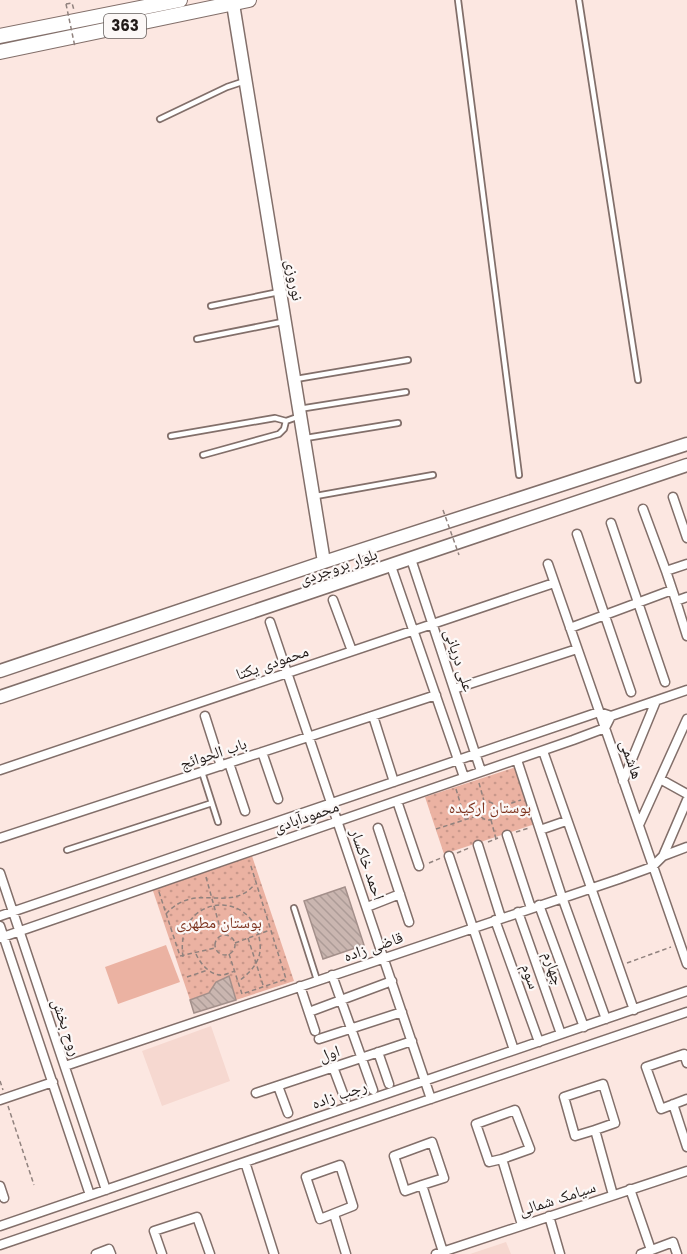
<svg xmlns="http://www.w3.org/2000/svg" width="687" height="1254" viewBox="0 0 687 1254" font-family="Poppins,'Noto Naskh Arabic',sans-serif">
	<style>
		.built { fill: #f6d8d0 }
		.grass { fill: url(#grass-dots) }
		.pitch { fill: #ebb2a2 }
		.building { fill: url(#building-back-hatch); stroke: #a38f8a; stroke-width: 1.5 }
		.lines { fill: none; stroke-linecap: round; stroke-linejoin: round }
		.lane-casing { stroke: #826f6a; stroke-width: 8 }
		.street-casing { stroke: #826f6a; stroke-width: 11 }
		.secondary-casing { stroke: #826f6a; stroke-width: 15 }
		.primary-casing { stroke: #826f6a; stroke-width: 16 }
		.path { stroke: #90827e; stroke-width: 1.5; stroke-dasharray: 4.5 3; stroke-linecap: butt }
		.lane { stroke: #fff; stroke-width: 4.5 }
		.street { stroke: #fff; stroke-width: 8 }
		.secondary { stroke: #fff; stroke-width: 12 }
		.primary { stroke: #fff; stroke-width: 14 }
		.path-bridge { stroke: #90827e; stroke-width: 1.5; stroke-dasharray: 4.5 3; stroke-linecap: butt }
		.labels { text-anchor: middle; stroke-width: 4.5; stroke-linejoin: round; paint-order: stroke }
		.shield { fill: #fcf8f7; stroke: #635d5b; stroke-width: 1.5 }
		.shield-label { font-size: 15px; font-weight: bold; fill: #211a18 }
		.street-label { font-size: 16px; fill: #211a18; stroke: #fcf8f7 }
		.park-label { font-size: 16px; fill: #7d331e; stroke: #fcf8f7 }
	</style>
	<defs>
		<pattern id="grass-dots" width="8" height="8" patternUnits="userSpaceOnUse" patternTransform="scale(1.5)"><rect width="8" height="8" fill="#ebb2a2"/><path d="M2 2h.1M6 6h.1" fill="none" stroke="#c9988b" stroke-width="1.8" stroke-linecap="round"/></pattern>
		<pattern id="building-back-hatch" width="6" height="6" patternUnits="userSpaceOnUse" patternTransform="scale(1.5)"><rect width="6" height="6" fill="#cab6b0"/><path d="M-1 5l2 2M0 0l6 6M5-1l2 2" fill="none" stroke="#ad9c97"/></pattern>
	</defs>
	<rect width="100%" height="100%" fill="#fce7e1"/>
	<!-- built -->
	<path class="built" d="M211 1026 230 1081 162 1106 142 1051Z
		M506 1242 511 1254H470Z"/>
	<!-- grass -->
	<path class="grass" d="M516 767 535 824 444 854 425 797Z
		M251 853 294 981 236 1000 229 976 216 982 209 993 190 1000 152 888Z"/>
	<!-- pitch -->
	<path class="pitch" d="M166 945 180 982 118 1004 105 967Z"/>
	<!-- building -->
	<path class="building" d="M345 887 364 945 323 959 304 901Z
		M229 976 236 1000 194 1013 190 1000 209 993 216 982Z"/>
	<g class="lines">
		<!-- lane casing -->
		<g class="lane-casing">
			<path id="lane" d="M458 0 519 475
				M579 0 638 380
				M160 119 227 87 245 81
				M211 306 279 292
				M197 339 282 322
				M296 379 408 360
				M299 409 406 392
				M171 436 275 418 286 421 300 416
				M306 438 398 423
				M203 455 279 434 284 429 286 421
				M316 496 433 475
				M202 772 218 822
				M67 850 212 803
				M294 908 317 980"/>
		</g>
		<!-- street casing -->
		<g class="street-casing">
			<path id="street" d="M673 497 687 538
				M643 509 666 571
				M611 523 665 682
				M577 534 631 692
				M411 559 481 771
				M548 564 687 964
				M687 564 666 571 676 601 687 597
				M391 566 464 777
				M333 600 352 651
				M676 601 687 636
				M270 622 431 1099
				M570 628 672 590
				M454 689 577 649
				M205 716 221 766
				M373 716 394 782
				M543 751 634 1010
				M262 752 278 799
				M517 760 562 897 606 1019
				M229 763 245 811
				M0 770 554 583
				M660 779 687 794
				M623 781 656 701
				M397 801 419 866
				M639 825 687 719
				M378 828 409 922
				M540 830 566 821
				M507 835 531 908
				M0 838 436 695
				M478 845 501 918
				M449 856 514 1050
				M663 856 687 800
				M0 873 106 1190
				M539 905 584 1027
				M367 907 400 894
				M518 912 561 1034
				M0 916 599 712 611 716 687 690
				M495 920 539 1042
				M0 926 90 1195
				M0 938 573 740 605 728 611 716
				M332 975 373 1090
				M300 986 315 1031
				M309 1012 392 981
				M319 1039 402 1012
				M378 1052 389 1084
				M687 1063 684 1054 646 1067 661 1109 687 1099
				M65 1066 619 879 652 867 663 856 687 847
				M333 1067 345 1099
				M278 1086 288 1113
				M256 1093 412 1041
				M0 1100 53 1082
				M673 1104 687 1147
				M595 1130 575 1136 564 1097 603 1084 615 1123 595 1130 613 1195
				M502 1159 489 1162 476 1124 515 1110 530 1149 502 1159 522 1225
				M245 1162 274 1254
				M340 1165 353 1206 320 1219 306 1177Z
				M422 1185 405 1191 394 1156 432 1142 444 1178 422 1185 443 1252
				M0 1186 4 1198
				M630 1189 651 1250
				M334 1214 346 1254
				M549 1216 560 1254
				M0 1226 687 991
				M0 1245 687 1012
				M96 1254 109 1249 111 1254
				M162 1254 154 1231 197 1217 210 1254
				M436 1254 687 1171
				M641 1254 673 1242 677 1254"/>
		</g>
		<!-- secondary casing -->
		<g class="secondary-casing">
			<path id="secondary" d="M233 4 324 562
				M0 671 324 562 687 444
				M0 697 687 465"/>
		</g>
		<!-- primary casing -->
		<g class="primary-casing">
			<path id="primary" d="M0 36 180 0
				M0 52 249 0"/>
		</g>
		<!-- path -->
		<path class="path" d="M66 4 72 3 74 10
			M479 783 484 801
			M456 789 465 819
			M479 811a9 9 0 1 1 18 0a9 9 0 1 1-18 0Z
			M497 808 521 800
			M491 820 496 839
			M436 829 480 815
			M516 832 529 828
			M488 842 498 838
			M457 853 469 848
			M429 863 441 858
			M206 877 222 935
			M159 892 180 956 215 948
			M166 914C196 880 229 915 255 884
			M215 945a10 10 0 1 1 20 0a10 10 0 1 1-20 0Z
			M248 938 263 985
			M235 943 270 930
			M196 954C200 963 209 974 220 975 224 976 231 972 235 971
			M229 954 242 994 286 979 250 863
			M183 957C174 894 254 887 260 943 262 960 252 971 239 981
			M627 963 671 947
			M187 977 208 970
			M0 1081 3 1090
			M8 1106 34 1185"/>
		<!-- lane -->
		<use href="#lane" class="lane"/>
		<!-- street -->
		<use href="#street" class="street"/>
		<!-- secondary -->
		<use href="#secondary" class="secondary"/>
		<!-- primary -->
		<use href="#primary" class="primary"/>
		<!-- path-bridge -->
		<path class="path-bridge" d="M66 4 75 47
			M443 510 459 555"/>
	</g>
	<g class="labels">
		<!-- shield labels -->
		<rect class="shield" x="104" y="14" width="42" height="24" rx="4.5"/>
		<g class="shield-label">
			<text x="125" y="31">363</text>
		</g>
		<!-- street labels -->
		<g class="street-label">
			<text transform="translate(295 280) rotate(80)" y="6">نوروزی</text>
			<text transform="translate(338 566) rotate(-19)" y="6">بلوار بروجردی</text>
			<text transform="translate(460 660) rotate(72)" y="6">علی دریانی</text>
			<text transform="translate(272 662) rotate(-19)" y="6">محمودی یکتا</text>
			<text transform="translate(213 753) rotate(-18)" y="6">باب الحوائج</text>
			<text transform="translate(632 759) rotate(71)" y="6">هاشمی</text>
			<text transform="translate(306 816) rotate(-19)" y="6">محمودآبادی</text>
			<text transform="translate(368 864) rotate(71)" y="6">احمد خاکسار</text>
			<text transform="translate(373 946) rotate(-19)" y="6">قاضی زاده</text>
			<text transform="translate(554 968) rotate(71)" y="6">چهارم</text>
			<text transform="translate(531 976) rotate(70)" y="6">سوم</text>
			<text transform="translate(67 1027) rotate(71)" y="6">روح بخش</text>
			<text transform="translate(329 1053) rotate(-19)" y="6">اول</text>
			<text transform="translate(339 1094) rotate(-19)" y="6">رجب زاده</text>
			<text transform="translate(557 1198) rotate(-18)" y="6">سیامک شمالی</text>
		</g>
		<!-- park labels -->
		<g class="park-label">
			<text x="490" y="813">بوستان ارکیده</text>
			<text x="219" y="928">بوستان مطهری</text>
		</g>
	</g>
</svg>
